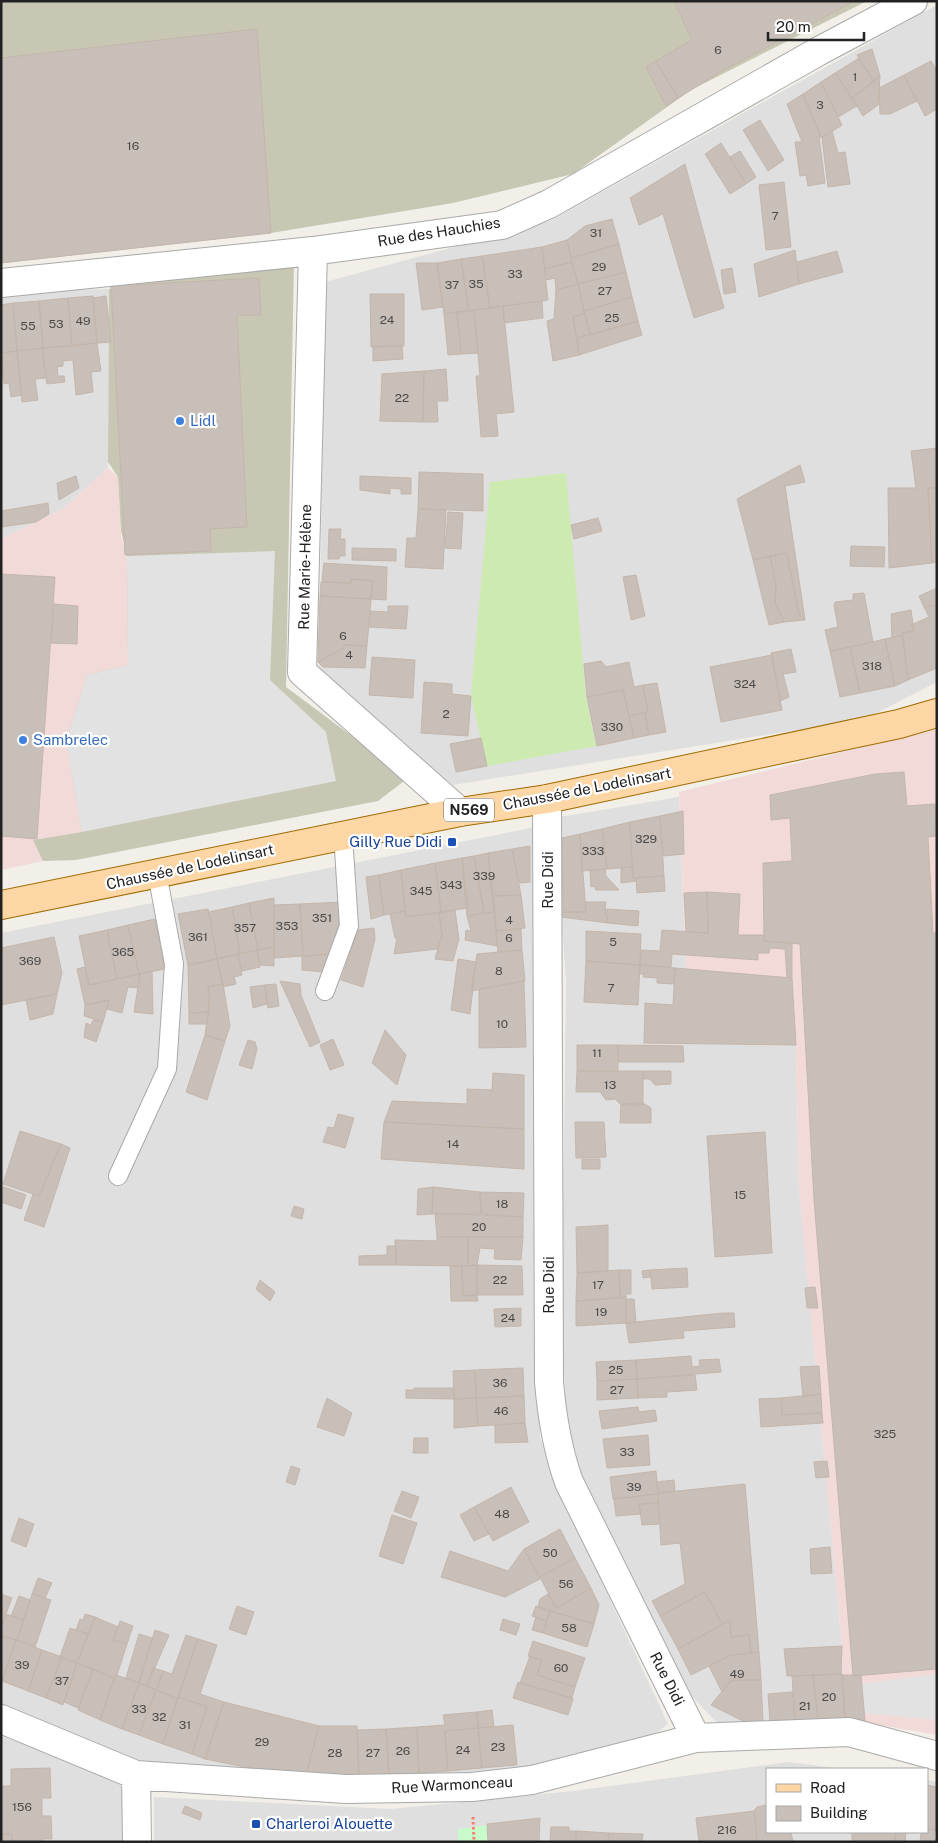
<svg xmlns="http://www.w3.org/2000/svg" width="938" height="1843" viewBox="0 0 938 1843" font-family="'Public Sans',sans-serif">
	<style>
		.residential { fill: #e0dfdf }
		.commercial { fill: #f2dad9 }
		.construction { fill: #c7c7b4 }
		.grass { fill: #cdebb0 }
		.park { fill: #c8facc }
		.parking { fill: #e2e2e2 }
		.building { fill: #c7bfb8; stroke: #c4b6ab }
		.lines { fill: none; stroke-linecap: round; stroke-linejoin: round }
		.service-casing { stroke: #a9a9a9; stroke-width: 20 }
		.minor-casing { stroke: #a9a9a9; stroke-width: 30 }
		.primary-casing { stroke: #a06b00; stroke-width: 30 }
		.path { stroke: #fa8072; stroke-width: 3; stroke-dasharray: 2.5 2.5; stroke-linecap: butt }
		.service { stroke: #fff; stroke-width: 18 }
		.minor { stroke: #fff; stroke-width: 28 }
		.primary { stroke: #fcd6a4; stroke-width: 28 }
		.shop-dot { fill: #3f7fe0; stroke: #fff; stroke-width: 2 }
		.transit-dot { fill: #1a4fb4; stroke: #fff; stroke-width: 2 }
		.labels { text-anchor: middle; stroke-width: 4.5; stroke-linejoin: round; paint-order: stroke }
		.number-label { font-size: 12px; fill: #4b4948 }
		.shield { fill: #fff; stroke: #646464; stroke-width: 1 }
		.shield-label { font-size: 14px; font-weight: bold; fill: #222 }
		.street-label { font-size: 15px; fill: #222; stroke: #fff }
		.shop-label { font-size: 15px; fill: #366cbe; stroke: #fff; text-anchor: start }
		.transit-label { font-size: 15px; fill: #164399; stroke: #fff; text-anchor: end }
	</style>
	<rect width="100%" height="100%" fill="#f2efe9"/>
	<!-- residential -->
	<path class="residential" d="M937 5V682L865 719 453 785 319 675 325 282 550 221Z
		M109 289 108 468 63 509 1 539V292Z
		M679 797 686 969 791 978 796 1045 799 1187 842 1646 845 1719 726 1732 656 1659 566 1436 562 1291 566 979 554 818Z
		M541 826 538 1063 540 1438 586 1548 668 1724 641 1744 444 1787 159 1777 1 1711V933Z
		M1 1736 129 1782 130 1842H1Z
		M789 1762 842 1769H767V1832H927V1780L937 1782V1842H154V1797L391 1809 573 1791Z"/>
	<!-- commercial -->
	<path class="commercial" d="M108 468 118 477 121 537 127 556 128 665 66 742 82 832 34 840 43 861 1 870V539L63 509Z
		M937 729V1735L845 1719 842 1646 799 1187 796 1045 791 978 686 969 679 792Z"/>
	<!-- construction -->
	<path class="construction" d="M1 1H867L691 90 573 174 453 203 271 233 1 263Z
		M294 261 286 687 408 778 378 801 76 860 43 861 33 840 82 832 66 742 87 675 128 665 127 556 121 531 118 477 108 462 109 289Z"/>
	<!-- grass -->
	<path class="grass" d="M566 473 586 698 596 746 487 766 471 696 490 482Z"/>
	<!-- park -->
	<path class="park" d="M488 1825V1842H458V1829Z"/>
	<!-- parking -->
	<path class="parking" d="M275 551 270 680 326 732 336 781 82 832 66 742 87 675 128 665 127 556Z
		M937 1674V1720L854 1712 853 1685Z"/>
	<!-- building -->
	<path class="building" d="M674 1H855L722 71 678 98 656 61 692 40Z
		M257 29 271 233 1 263V58Z
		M872 49 880 76 874 82 857 55Z
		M859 58 874 82 852 98 835 73Z
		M656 61 678 98 666 106 646 67Z
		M931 61 937 71V109L925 116 904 75Z
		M835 73 857 106 838 117 821 82Z
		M904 75 917 101 890 114H880L879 88Z
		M880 76 878 105 863 116 852 98Z
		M821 82 842 125 822 138 803 94Z
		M803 94 821 137H819L825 183 808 186 806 175 800 176 795 142H802L787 104Z
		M760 120 784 160 768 171 743 130Z
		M832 131 838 153 845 152 850 184 828 187 822 138Z
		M721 143 746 184 730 194 705 154Z
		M740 151 756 177 746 184 730 157Z
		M685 164 724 308 694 318 663 214 639 225 630 198Z
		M784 182 791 247 766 250 759 185Z
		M612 219 619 244 571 258 567 240 585 226Z
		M567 240 572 262 545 269 542 247Z
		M619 244 626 272 578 284 571 258Z
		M542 247 548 300 490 308 482 256Z
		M795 250 799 284 759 297 754 264Z
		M837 251 843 272 799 284 797 262Z
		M482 256 490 308 469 311 461 259Z
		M461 259 469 311 444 314 437 263Z
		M572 262 578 284 556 290 555 278 546 280 545 269Z
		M416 263H437L443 307 422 310Z
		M732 268 736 292 724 294 721 270Z
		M626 272 632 297 584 311 578 284Z
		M259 278 261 315H237L247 527 210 529 211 551 125 555 111 286Z
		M578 284 585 314 573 317 579 355 553 361 547 321 554 319 556 290Z
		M370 294H404V346L371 347Z
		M93 296 97 343 72 346 68 298Z
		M106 296 111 342 97 343 93 298Z
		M632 297 638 321 590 335 584 311Z
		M68 298 72 346 43 348 39 301Z
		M39 301 43 348 17 351 13 303Z
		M542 301 543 318 504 323 503 306Z
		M13 303 17 351 1 353V305Z
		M503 306 514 412 496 414 498 436 481 437 476 376H480L474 310Z
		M474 310 478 353 461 354 457 312Z
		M457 312 461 354 448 355 444 314Z
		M585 314 590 334 577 338 573 317Z
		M638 321 642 335 579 355 577 338Z
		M97 343 101 371 91 372 93 392 76 395 73 360 63 361V366L57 367 58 376H64L65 382 47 384 42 348Z
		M373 346H402L403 359 373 361Z
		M42 348 46 378 35 379 38 400 22 402 17 351Z
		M17 351 22 395 11 397 9 383 4 384 1 353Z
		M446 369 448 401H437L438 422H423L424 371Z
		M424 371 423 422 380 421 382 374Z
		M937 448V488H928L932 563 889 568 888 488H916L911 451Z
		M800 465 805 482 785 486 805 620 799 614 787 553 753 560 737 499Z
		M419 472 483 474V511L418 509Z
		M76 476 79 488 59 500 57 483Z
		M360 476 411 478V494H401V489L390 488V494L360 490Z
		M928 488H937V562L932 563Z
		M48 503 49 514 36 522 1 527V511Z
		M418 509 446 510 443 569 405 567 407 538H416Z
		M448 512 463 513 461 549 445 548Z
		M598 518 602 531 574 539 571 525Z
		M329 529H341L340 539H345V556H340L339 559H328Z
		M851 546 885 547 884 567 850 566Z
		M352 548 396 549V561L352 560Z
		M787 553 799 614 805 620 784 622 775 603 776 586 770 556Z
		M770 556 776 586 775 603 784 622 769 625 753 560Z
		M324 563 387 567 386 600 371 599 373 581 352 579 351 583 322 582Z
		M1 574 55 577 37 839 1 836Z
		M636 575 645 616 631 620 623 577Z
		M352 579 373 581 371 599 320 596 321 582 351 583Z
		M937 588V605L924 607 919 596Z
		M864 593 873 642 830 651 825 630 838 627 834 605 835 602 853 600V594Z
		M320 596 371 599 367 646 344 645V648L318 662Z
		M54 604 78 606 77 644 51 643Z
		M937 605V668L908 680 902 633 914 631 911 625 929 617 924 607Z
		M388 606H408L406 629 369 627 370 611 388 612Z
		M911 610 914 631 902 633 903 635 892 638 891 614Z
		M903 635 908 680 895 686 885 639Z
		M885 639 895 686 860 693 850 647Z
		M344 645 367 646 365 668 323 667 318 662 344 648Z
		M850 647 860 693 840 697 830 651Z
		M791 649 796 672 783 674 789 697 780 701 771 653Z
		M772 655 782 710 721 722 710 667Z
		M372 657 415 660 413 698 369 695Z
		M601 661 606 667 629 662 634 687 643 685 648 712 629 716 623 690 587 697 584 664Z
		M424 682 452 684V694L471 696 468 736 421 733Z
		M657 683 666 732 649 735 645 713 648 712 643 685Z
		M623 690 634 738 597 746 587 697Z
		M645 713 649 735 634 738 629 716Z
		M481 738 487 766 456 772 450 744Z
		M904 772 907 806 935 804 937 836 928 837 933 933H937V1669L853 1676 814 1200 800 944 764 941 763 863 792 861 790 818 771 820 770 795 875 774Z
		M683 811 684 854 663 856 660 816Z
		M660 816 664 876 633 878 630 822Z
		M630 822 632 867 607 869 602 829Z
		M602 829 607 869 582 871 580 834Z
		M580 834 586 912H563L562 838Z
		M530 846V882L519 883 512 849Z
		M512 849 521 895 492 896 488 853Z
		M488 853 495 912 484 913 474 856Z
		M474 856 484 913 467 916 462 858Z
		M462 858 468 908 441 912 435 863Z
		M435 863 441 912 406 917 401 870Z
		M632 867 633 878H636V881L621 883V868Z
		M605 869 606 876 619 890H596L594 886 591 887 590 870Z
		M401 870 405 911 384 915 379 875Z
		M379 875 384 915 371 919 366 877Z
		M664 876 665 891 637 893 636 878Z
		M707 892 708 933 686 932 684 893Z
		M707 892 740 894 738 935H764V941L792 943V978L787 977 785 949 770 948 769 953H758V960L672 954 671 967 640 965 641 950 660 951 662 930 708 933Z
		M521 895 525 928 496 931 492 896Z
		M274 898V947L258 950 249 903Z
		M343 902 341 932 334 954 303 956 300 904Z
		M585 902H606L605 909 608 923 561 917 563 912H586Z
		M249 903 258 950 240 954 232 907Z
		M300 904 303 956 274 958V905Z
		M232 907 240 954 217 959 209 912Z
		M208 909 217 959 188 965 178 914Z
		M605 909 639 911 638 926 608 923Z
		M455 910 459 939 453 961 435 959 442 935 439 913Z
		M405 911 406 917 439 913 442 935 437 949 394 954 397 938H395L390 914Z
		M495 912 497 946 465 940 466 930 471 931 467 916Z
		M155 919 165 969 139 974 128 925Z
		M128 925 139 974 117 979 107 930Z
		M374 928 375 939 363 987 341 980 358 930Z
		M521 929 522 950 498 952 496 931Z
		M107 930 117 979 89 985 79 936Z
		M586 931 641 934 640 965 586 961Z
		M54 937 62 973 57 994 1 1005V948Z
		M274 947V966L260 965 257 950Z
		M257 950 260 967 242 971 238 954Z
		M522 950 525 981 471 991 477 954Z
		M238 954 242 975 234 977 236 984 223 987 217 959Z
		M334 954 325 972 302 970V956Z
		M217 959 223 984 208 987 209 1012 189 1013 188 965Z
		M458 959 476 962 470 1014 451 1010Z
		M586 961 640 965 638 1005 584 1002Z
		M640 965 675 968 674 984 657 983V978L643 977 644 974H639Z
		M85 967 89 985 140 974 138 988 128 987 122 1013 107 1009 109 1000 85 1005 77 969Z
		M675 968 792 978 796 1045 644 1043 645 1003 673 1005Z
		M152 971 153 1014 134 1012 140 974Z
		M280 981 300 984 301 995 320 1042 310 1047Z
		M524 981 526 1047 479 1048V989Z
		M223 984 230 1026 225 1041 205 1035 210 998 208 987Z
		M276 984 279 1006 268 1008 265 985Z
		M265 985 267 1004 253 1008 250 987Z
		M57 994 53 1014 30 1020 26 1000Z
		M109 1000 103 1022 84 1016 85 1005Z
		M209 1012 207 1024H189V1013Z
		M93 1020 103 1022 96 1042 84 1037 86 1023 91 1025Z
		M385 1030 406 1055 397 1085 372 1063Z
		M205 1035 225 1041 207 1100 186 1092Z
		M333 1039 344 1065 330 1070 320 1045Z
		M248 1040 255 1042 257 1049 252 1069 239 1065Z
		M577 1045H618V1071H577Z
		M618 1045 683 1046 684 1062H618Z
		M577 1071H643V1105H621L615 1099 606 1100 600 1092H576Z
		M643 1071H671V1084L655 1085 650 1079H643Z
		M493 1073 524 1075V1129L384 1122 392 1101 467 1104V1089L492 1090Z
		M643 1103 651 1108V1123H620L621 1104Z
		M338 1114 354 1118 345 1148 323 1142 328 1127 334 1128Z
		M384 1122 524 1129V1169L381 1159Z
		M575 1122H604L606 1157 576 1158Z
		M20 1131 61 1144 39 1196 3 1184Z
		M765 1132 772 1253 715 1257 707 1136Z
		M61 1144 70 1148 44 1227 24 1220 33 1194 39 1196Z
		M582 1159H600V1169H582Z
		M1 1186 26 1195 21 1209 1 1202Z
		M433 1187 432 1214 417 1215 418 1189Z
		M433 1187 480 1192 481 1214H432Z
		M480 1192 524 1193 523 1217 481 1214Z
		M294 1206 304 1209 302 1219 291 1216Z
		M435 1213 523 1217V1237H437Z
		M608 1225V1271L577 1273 576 1227Z
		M437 1237H468V1266L396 1265 395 1240 437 1241Z
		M468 1237H523L521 1260 494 1259 495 1249 480 1248 477 1265 468 1266Z
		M387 1246H396V1265H359V1256L387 1255Z
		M477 1265 522 1266 523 1295H477Z
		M477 1265V1295L463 1296 462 1266Z
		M450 1266H462L463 1296 477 1295 478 1301H451Z
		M687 1268 688 1287 652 1289 650 1270Z
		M619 1270 620 1298 576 1301 577 1273Z
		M619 1270H631V1294H626V1297L620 1298Z
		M650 1270V1277L643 1278 642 1271Z
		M260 1280 275 1292 270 1301 256 1289Z
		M815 1287 818 1308H807L805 1288Z
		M626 1297V1323L576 1326V1301Z
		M626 1299H634L636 1322 626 1323Z
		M521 1308V1326L495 1327 494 1309Z
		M723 1313H734L735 1327 683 1331 684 1338 629 1343 626 1323Z
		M691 1356 692 1367 700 1366 699 1360 719 1359 721 1372 637 1379 636 1360Z
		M636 1360 637 1379 597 1381 596 1362Z
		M819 1366 821 1394 803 1397 800 1367Z
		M523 1368 524 1396 476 1398 475 1370Z
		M475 1370 476 1398 454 1399 453 1371Z
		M695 1375 697 1390 667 1392V1397L638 1398 637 1379Z
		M637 1379 638 1398 597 1400V1381Z
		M414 1388H454V1399L406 1398V1390H414Z
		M821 1394 822 1413 782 1415 781 1398Z
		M524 1396 525 1423 478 1426 476 1398Z
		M327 1398 352 1413 344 1436 317 1427Z
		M476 1398 478 1426 454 1428V1399Z
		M781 1398 782 1415 822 1413 823 1423 761 1427 759 1399Z
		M638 1407 639 1412 655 1410 657 1421 602 1429 599 1411Z
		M525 1423 528 1442 495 1443V1425Z
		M648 1435 650 1465 607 1468 603 1439Z
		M414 1438H428V1453H413Z
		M827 1461 829 1477 816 1478 814 1462Z
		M291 1466 300 1469 295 1485 286 1482Z
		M656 1471 658 1494 613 1499 610 1477Z
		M674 1480 675 1491 658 1493 657 1482Z
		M745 1484 759 1652 751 1653 749 1635 731 1637 730 1620 722 1624 705 1592 660 1616 652 1601 685 1584 680 1543 661 1545 658 1493Z
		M511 1487 529 1522 493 1541 474 1507Z
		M402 1491 419 1497 411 1518 394 1511Z
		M657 1494 658 1503 639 1504 641 1514 616 1516 614 1499Z
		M658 1503 659 1524 642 1525 639 1504Z
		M474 1507 489 1534 474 1541 460 1515Z
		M392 1515 417 1523 403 1564 379 1556Z
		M19 1518 34 1524 26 1547 11 1541Z
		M560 1529 575 1558 540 1577 524 1549Z
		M830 1547 832 1573 811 1574 810 1549Z
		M524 1549 540 1579 505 1597 441 1577 450 1551 508 1571Z
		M575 1558 591 1588 556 1608 540 1577Z
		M38 1578 52 1583 45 1598 32 1594Z
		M591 1588 599 1605 594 1624 538 1607 540 1599 548 1594 556 1608Z
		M705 1592 722 1625 678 1649 660 1616Z
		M1 1594 12 1598 1 1627Z
		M32 1594 51 1600 35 1647 17 1640Z
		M19 1596 30 1600 24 1620 11 1616Z
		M237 1606 254 1612 246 1635 229 1629Z
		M536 1606 550 1611 547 1621 532 1616Z
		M550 1611 594 1624 587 1647 543 1633Z
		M6 1614 24 1620 17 1640 1 1636V1627Z
		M85 1614 95 1617 88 1634 76 1630 80 1619 83 1620Z
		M95 1617 118 1627 113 1640 127 1644 117 1675 114 1678 77 1663Z
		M536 1617 547 1621 543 1633 532 1630Z
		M503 1619 520 1624 516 1635 500 1630Z
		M730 1620 731 1637 749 1635 751 1653 731 1655 691 1675 678 1649Z
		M120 1621 133 1626 127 1644 113 1640Z
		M70 1628 88 1634 77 1663 60 1657Z
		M155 1630 169 1635 147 1686 139 1683Z
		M139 1634 152 1638 139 1683 126 1678Z
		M186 1635 198 1639 178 1699 157 1690 163 1671 172 1674Z
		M1 1636 16 1640 2 1681 1 1680Z
		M198 1639 217 1645 200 1694 224 1702 205 1759 192 1754 207 1707 178 1697Z
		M16 1640 42 1650 28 1691 2 1681Z
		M533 1641 585 1658 575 1687 537 1675 542 1660 528 1656Z
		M842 1646 841 1674 787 1676 784 1649Z
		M42 1650 62 1657 46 1698 28 1691Z
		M759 1652 761 1680H731L722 1692 709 1666 731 1655Z
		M530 1656 542 1660 537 1675 575 1687 572 1698 520 1683Z
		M62 1657 77 1663 63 1705 46 1698Z
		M77 1663 93 1669 78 1708 64 1702Z
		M153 1668 163 1671 157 1690 147 1686Z
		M93 1669 114 1678 100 1720 78 1710Z
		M842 1674 845 1718 818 1720 813 1675Z
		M116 1675 139 1683 122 1729 100 1720Z
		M813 1675 818 1720 795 1721 792 1676Z
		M842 1675H861L865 1721 845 1718Z
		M731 1680H761L763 1722 747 1723 711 1705Z
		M518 1682 573 1699 568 1715 513 1698Z
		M139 1683 156 1690 139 1735 122 1729Z
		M156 1690 178 1699 163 1744 139 1735Z
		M793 1692 795 1721 770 1722 768 1694Z
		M178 1697 207 1707 192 1754 163 1744Z
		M224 1702 319 1726 305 1779 205 1759Z
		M492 1710 494 1727 478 1728 477 1712Z
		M477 1712 478 1728 445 1731 448 1771 419 1773 417 1727 445 1725 443 1715Z
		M513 1725 517 1765 482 1768 478 1728Z
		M319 1726H357L359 1776 305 1779Z
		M417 1727 419 1773 389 1775 386 1729Z
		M478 1728 482 1768 448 1771 445 1731Z
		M386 1729 389 1775 359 1776 357 1730Z
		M50 1768 51 1798H42V1816H51L52 1839H43V1842H12V1834H1V1786H11V1769Z
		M927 1785 937 1787V1830L927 1829Z
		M767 1805V1832H791L793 1842H757L754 1811 757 1807Z
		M185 1806 202 1813 200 1820 182 1813Z
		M754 1811 757 1842H699L696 1818Z
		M540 1818 539 1842H488L487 1824Z
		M551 1827H569V1831H576V1842H550Z
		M927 1829 935 1830 934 1837 937 1842H920L921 1832H927Z
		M576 1831 609 1833V1842H576Z
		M852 1832H896L895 1842H852Z
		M896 1832H906L905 1842H895Z
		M609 1833 643 1834 642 1842H609Z
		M1 1834H12V1842H1Z"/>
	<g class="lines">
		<!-- service casing -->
		<g class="service-casing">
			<path id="service" d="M325 991 349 926 343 835
				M118 1176 167 1069 174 964 157 873"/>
		</g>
		<!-- minor casing -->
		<g class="minor-casing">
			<path id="minor" d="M313 251 302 672 460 812
				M1 283 313 251 502 225 549 204 819 51 913 1
				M547 799 549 1382C552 1417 557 1449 569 1482L696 1738
				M1 1719 136 1775 346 1789 472 1787 532 1780 696 1738 849 1732 937 1756
				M136 1775 137 1842"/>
		</g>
		<!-- primary casing -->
		<g class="primary-casing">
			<path id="primary" d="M1 905 460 812 547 799 899 724 937 713"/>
		</g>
		<!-- path -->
		<path class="path" d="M473 1817 474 1842"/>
		<!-- service -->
		<use href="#service" class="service"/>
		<!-- minor -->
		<use href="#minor" class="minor"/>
		<!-- primary -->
		<use href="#primary" class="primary"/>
	</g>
	<!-- markers -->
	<g class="shop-dot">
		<circle cx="180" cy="421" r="5"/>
		<circle cx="23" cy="740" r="5"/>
	</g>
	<g class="transit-dot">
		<rect x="447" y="837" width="10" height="10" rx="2.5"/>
		<rect x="251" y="1819" width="10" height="10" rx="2.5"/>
	</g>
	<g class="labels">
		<!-- number labels -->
		<g class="number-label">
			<text x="718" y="54">6</text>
			<text x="855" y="81">1</text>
			<text x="820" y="109">3</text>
			<text x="133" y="150">16</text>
			<text x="775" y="220">7</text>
			<text x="596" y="237">31</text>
			<text x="599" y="271">29</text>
			<text x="515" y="278">33</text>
			<text x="476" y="288">35</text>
			<text x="452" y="289">37</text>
			<text x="605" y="295">27</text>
			<text x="612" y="322">25</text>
			<text x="387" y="324">24</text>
			<text x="83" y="325">49</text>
			<text x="56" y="328">53</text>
			<text x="28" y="330">55</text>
			<text x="402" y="402">22</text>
			<text x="343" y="640">6</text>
			<text x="349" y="659">4</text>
			<text x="872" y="670">318</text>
			<text x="745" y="688">324</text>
			<text x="446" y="718">2</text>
			<text x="612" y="731">330</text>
			<text x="646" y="843">329</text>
			<text x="593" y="855">333</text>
			<text x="484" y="880">339</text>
			<text x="451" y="889">343</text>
			<text x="421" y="895">345</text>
			<text x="322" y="922">351</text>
			<text x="509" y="924">4</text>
			<text x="287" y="930">353</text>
			<text x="245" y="932">357</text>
			<text x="198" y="941">361</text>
			<text x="509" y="942">6</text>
			<text x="613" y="946">5</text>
			<text x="123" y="956">365</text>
			<text x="30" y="965">369</text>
			<text x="499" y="975">8</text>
			<text x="611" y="992">7</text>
			<text x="502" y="1028">10</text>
			<text x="597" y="1057">11</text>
			<text x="610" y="1089">13</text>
			<text x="453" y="1148">14</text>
			<text x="740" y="1199">15</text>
			<text x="502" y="1208">18</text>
			<text x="479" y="1231">20</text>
			<text x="500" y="1284">22</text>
			<text x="598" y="1289">17</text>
			<text x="601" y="1316">19</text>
			<text x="508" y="1322">24</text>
			<text x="616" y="1374">25</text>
			<text x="500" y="1387">36</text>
			<text x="617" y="1394">27</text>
			<text x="501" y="1415">46</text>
			<text x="885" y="1438">325</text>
			<text x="627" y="1456">33</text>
			<text x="634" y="1491">39</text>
			<text x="502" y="1518">48</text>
			<text x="550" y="1557">50</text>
			<text x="566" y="1588">56</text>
			<text x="569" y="1632">58</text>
			<text x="22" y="1669">39</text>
			<text x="561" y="1672">60</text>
			<text x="737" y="1678">49</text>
			<text x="62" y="1685">37</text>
			<text x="829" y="1701">20</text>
			<text x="805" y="1710">21</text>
			<text x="139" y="1713">33</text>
			<text x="159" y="1721">32</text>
			<text x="185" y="1729">31</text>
			<text x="262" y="1746">29</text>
			<text x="498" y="1751">23</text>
			<text x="463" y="1754">24</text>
			<text x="403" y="1755">26</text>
			<text x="335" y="1757">28</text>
			<text x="373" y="1757">27</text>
			<text x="22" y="1811">156</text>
			<text x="727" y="1834">216</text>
		</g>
		<!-- shield labels -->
		<rect class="shield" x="444" y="798.5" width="50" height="23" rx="4"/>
		<g class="shield-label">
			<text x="469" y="815">N569</text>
		</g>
		<!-- street labels -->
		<g class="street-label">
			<text transform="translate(439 232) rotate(-9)" y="5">Rue des Hauchies</text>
			<text transform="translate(305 567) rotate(-89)" y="5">Rue Marie-Hélène</text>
			<text transform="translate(587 789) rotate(-11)" y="5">Chaussée de Lodelinsart</text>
			<text transform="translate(190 867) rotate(-12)" y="5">Chaussée de Lodelinsart</text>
			<text transform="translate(548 880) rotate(-90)" y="5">Rue Didi</text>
			<text transform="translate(549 1285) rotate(-90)" y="5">Rue Didi</text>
			<text transform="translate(667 1679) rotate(63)" y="5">Rue Didi</text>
			<text transform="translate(452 1785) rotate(-3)" y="5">Rue Warmonceau</text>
		</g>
		<!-- shop labels -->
		<g class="shop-label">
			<text x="190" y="426">Lidl</text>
			<text x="33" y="745">Sambrelec</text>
		</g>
		<!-- transit labels -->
		<g class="transit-label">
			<text x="442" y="847">Gilly Rue Didi</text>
			<text x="266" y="1829" text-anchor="start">Charleroi Alouette</text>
		</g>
	</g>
	<!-- border -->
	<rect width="938" height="1843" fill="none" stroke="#222222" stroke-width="5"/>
	<!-- legend -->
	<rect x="766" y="1768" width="162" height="65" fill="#ffffff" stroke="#a7a7a7"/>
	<rect x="776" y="1784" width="25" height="8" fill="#fcd6a4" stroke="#a7a7a7"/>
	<text x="810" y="1793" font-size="15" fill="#222222">Road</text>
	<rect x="776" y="1806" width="25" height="15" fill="#c7bfb8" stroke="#a7a7a7"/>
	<text x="810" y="1818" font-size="15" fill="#222222">Building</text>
	<!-- scale -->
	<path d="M768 32v8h96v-8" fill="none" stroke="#222222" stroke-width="2.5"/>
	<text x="776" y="32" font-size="15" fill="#222222" stroke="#ffffff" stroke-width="4" paint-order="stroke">20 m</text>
</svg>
